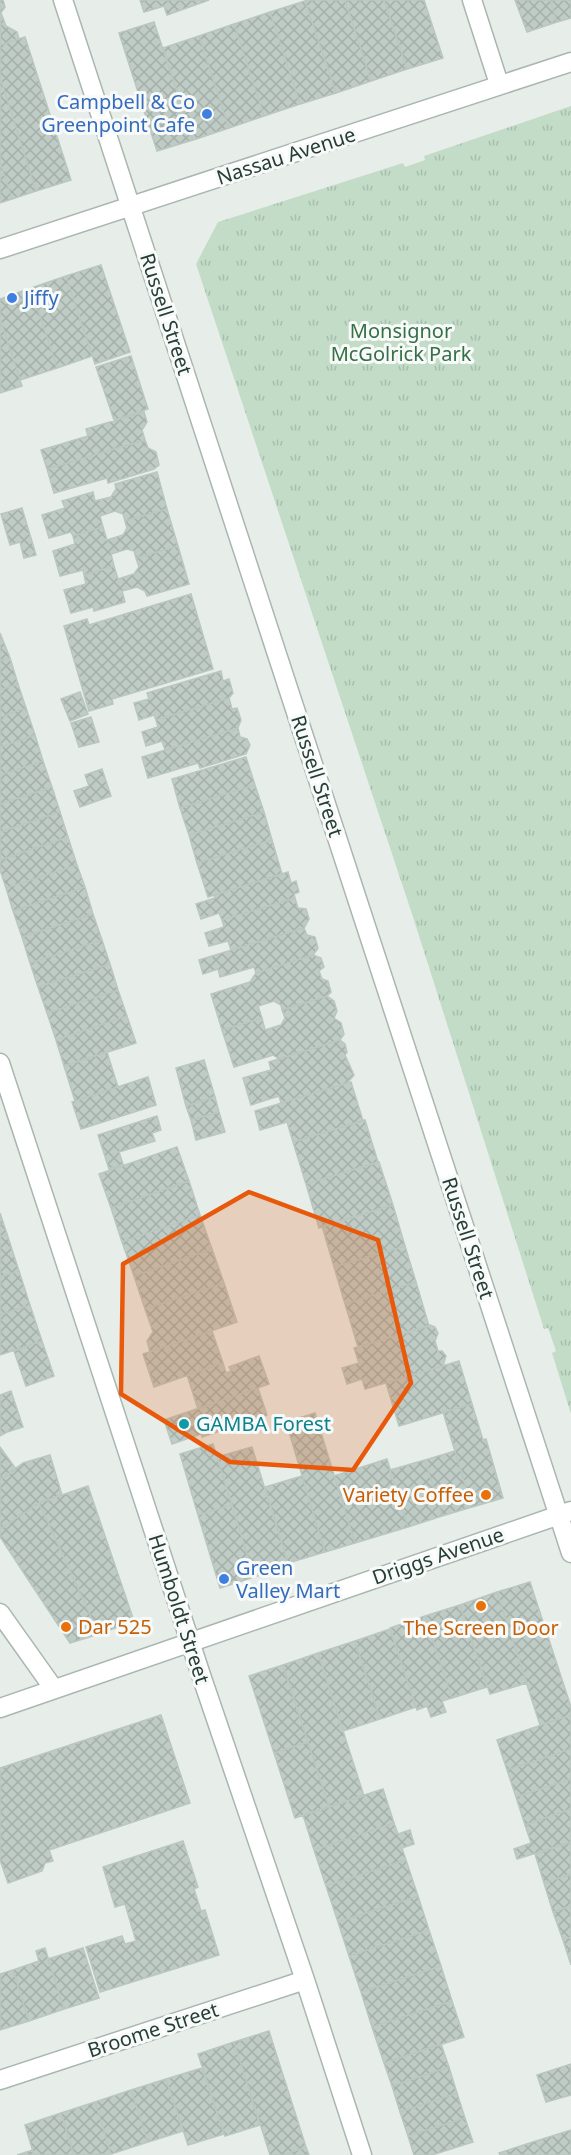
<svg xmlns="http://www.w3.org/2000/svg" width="571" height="2155" viewBox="0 0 571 2155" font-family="'Noto Sans',sans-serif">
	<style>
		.park { fill: url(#park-tufts) }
		.building { fill: url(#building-cross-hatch); stroke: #bac7c0; stroke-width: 1.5 }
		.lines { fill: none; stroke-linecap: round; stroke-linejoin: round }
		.minor-casing { stroke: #aab6b0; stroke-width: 21 }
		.minor { stroke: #fff; stroke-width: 18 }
		.marked { fill: #e8590c; fill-opacity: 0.2; stroke: #e8590c; stroke-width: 4.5; stroke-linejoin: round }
		.shop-dot { fill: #3f7fe0; stroke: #f7faf8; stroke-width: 2 }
		.culture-dot { fill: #0f9aa8; stroke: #f7faf8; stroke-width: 2 }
		.food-dot { fill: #e8710a; stroke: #f7faf8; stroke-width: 2 }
		.labels { text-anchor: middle; stroke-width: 6; stroke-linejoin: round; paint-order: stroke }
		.shop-label { font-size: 20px; fill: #366cbe; stroke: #f7faf8; text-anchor: start }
		.street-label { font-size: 20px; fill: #273e36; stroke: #f7faf8 }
		.park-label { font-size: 20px; fill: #367047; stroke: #f7faf8 }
		.culture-label { font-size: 20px; fill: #0d838f; stroke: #f7faf8; text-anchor: start }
		.food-label { font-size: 20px; fill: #c56008; stroke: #f7faf8; text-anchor: end }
	</style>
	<defs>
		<pattern id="park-tufts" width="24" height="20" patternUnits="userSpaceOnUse" patternTransform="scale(1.5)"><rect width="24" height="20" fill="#c2dcc7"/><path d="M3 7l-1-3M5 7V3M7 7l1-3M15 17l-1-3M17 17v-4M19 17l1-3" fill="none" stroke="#a7beac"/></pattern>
		<pattern id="building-cross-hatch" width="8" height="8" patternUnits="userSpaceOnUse" patternTransform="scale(1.5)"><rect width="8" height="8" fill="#bfcbc5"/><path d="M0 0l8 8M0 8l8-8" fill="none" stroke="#a4afaa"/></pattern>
	</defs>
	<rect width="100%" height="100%" fill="#e7eeea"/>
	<!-- park -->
	<path class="park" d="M571 106V1414L552 1353 556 1351 548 1328 544 1329 413 917 196 264 218 222 403 163 405 167 425 160 424 156Z"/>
	<!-- building -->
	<path class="building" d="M0 0H3L5 7 0 14Z
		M140 0H209L167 15 164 6 144 12Z
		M309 0H345L371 81 336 93 305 1Z
		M345 0H384L407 69 371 81Z
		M384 0H424L443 58 407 69Z
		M515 0H550L557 22 527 32Z
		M550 0H571V18L557 22Z
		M305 1 336 93 300 104 270 12Z
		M270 12 300 104 264 116 234 24Z
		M1 13 6 26 17 32 19 39 0 45Z
		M154 22 193 140 157 151 119 33Z
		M234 24 264 116 229 128 199 36Z
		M199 36 229 128 193 140 163 48Z
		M25 37 71 180 36 191 0 77V45Z
		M0 77 36 191 12 199 0 162Z
		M0 162 12 199 0 203Z
		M101 265 130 352 95 364 66 276Z
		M66 276 92 356 57 368 31 288Z
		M31 288 57 368 20 380 0 319V299Z
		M0 319 22 386 0 393Z
		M131 356 148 409 114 420 96 367Z
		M144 412 147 422 142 430 145 440 47 469 41 450 88 436 86 429Z
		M145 440 148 448 156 452 159 465 154 469 108 483 107 478 54 493 47 469Z
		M157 472 167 509 125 521 123 514 115 511 100 516 103 527 73 536 71 532 49 538 42 515 65 508 62 501 93 492 95 501 111 497 116 489 115 484Z
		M22 508 36 555 24 558 20 542 10 545 1 514Z
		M167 509 178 546 136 558 134 551 127 549 111 554 114 566 84 575 83 570 60 576 53 551 75 544 73 536 103 527 107 540 123 535 127 528 125 521Z
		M178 546 189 584 147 596 145 591 137 587 122 591 125 602 94 611 93 607 71 613 64 590 86 584 84 575 114 566 118 579 134 574 139 567 136 558Z
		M191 594 213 669 112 699 113 704 89 711 64 626 87 619 89 625Z
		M0 633 10 658 0 661Z
		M10 658 18 684 0 690V661Z
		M221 671 223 681 229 679 233 693 229 698 156 720 154 715 139 720 134 703 149 699 147 693Z
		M18 684 26 708 0 717V690Z
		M80 692 88 714 70 721 61 699Z
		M229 698 232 709 237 708 241 720 238 728 165 750 162 741 146 746 142 732 158 727 156 720Z
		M26 708 35 735 0 747V717Z
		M91 717 99 742 79 747 71 723Z
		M238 728 240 737 247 739 250 745 246 754 200 768 198 763 148 778 142 757Z
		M35 735 43 761 0 775V747Z
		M246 757 255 785 180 808 172 779Z
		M43 761 52 787 0 804V775Z
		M102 769 111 796 80 807 74 791 89 786 85 775Z
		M255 785 264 812 189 835 180 808Z
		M52 787 60 812 0 832V804Z
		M60 812 68 837 0 860V832Z
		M264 812 272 840 197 863 189 835Z
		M68 837 77 865 6 888 0 870V860Z
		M272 840 282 874 208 897 197 863Z
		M77 865 85 887 13 911 6 888Z
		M288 872 291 883 296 881 299 892 294 894 295 898 222 920 219 913 201 919 196 904 215 898 214 895Z
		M85 887 93 914 22 937 13 911Z
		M295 898 298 908 306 909 309 919 304 928 231 950 228 941 209 946 205 933 224 927 222 920Z
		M93 914 102 940 30 963 22 937Z
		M304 928 307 935 315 937 318 948 313 955 256 973 254 967 220 977 218 969 203 974 199 960Z
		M102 940 110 964 38 987 30 963Z
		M313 955 321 958 324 967 319 971 322 979 328 981 331 992 327 996 282 1010 281 1005 274 1001 258 1006 262 1018 222 1030 211 994 250 982 256 973Z
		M110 964 118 990 47 1013 38 987Z
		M118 990 127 1016 56 1040 47 1013Z
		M327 996 334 1001 337 1011 334 1018 341 1023 344 1034 340 1040 279 1059 273 1055 234 1067 222 1030 262 1018 265 1030 281 1025 285 1018 282 1010Z
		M127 1016 136 1043 64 1066 56 1040Z
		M340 1040 345 1044 347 1052 345 1055 354 1075 347 1083 281 1103 279 1096 251 1105 243 1078 271 1070 269 1062Z
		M107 1052 118 1087 75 1101 64 1066Z
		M204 1060 215 1097 186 1106 176 1068Z
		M148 1077 156 1105 81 1129 72 1102Z
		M351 1082 363 1121 293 1142 287 1122 260 1130 255 1111Z
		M215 1097 219 1112 191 1120 186 1106Z
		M219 1112 225 1132 196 1140 191 1120Z
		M157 1116 161 1130 152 1133 155 1141 119 1152 123 1164 109 1169 98 1135Z
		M365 1120 378 1162 306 1184 293 1142Z
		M177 1147 189 1181 111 1208 99 1174Z
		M379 1162 393 1205 319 1228 306 1184Z
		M189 1181 200 1215 122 1242 111 1208Z
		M393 1205 405 1246 334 1267 322 1226Z
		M0 1213 7 1234 0 1237Z
		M200 1215 212 1249 134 1276 122 1242Z
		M7 1234 19 1271 0 1277V1237Z
		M405 1246 416 1282 345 1304 334 1267Z
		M212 1249 224 1283 145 1309 134 1276Z
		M19 1271 30 1305 0 1315V1277Z
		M416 1282 429 1326 358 1347 345 1304Z
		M224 1283 237 1322 150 1352 147 1341 153 1332 145 1309Z
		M30 1305 42 1341 0 1355V1315Z
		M430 1325 435 1327 438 1333 435 1341 438 1351H442L446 1356 443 1366 365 1389 362 1379 347 1384 342 1368 359 1363 354 1348Z
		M212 1331 223 1363 154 1387 143 1354Z
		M42 1341 54 1376 26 1386 14 1351Z
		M259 1356 269 1384 198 1409 187 1375 223 1363 226 1373 231 1371 229 1367Z
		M459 1361 472 1404 399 1426 386 1383Z
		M258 1388 267 1415 202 1437 201 1434 172 1444 164 1420Z
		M11 1391 23 1427 7 1432 0 1436V1395Z
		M472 1404 483 1440 486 1439 503 1498 472 1507 443 1412Z
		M315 1413 355 1543 325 1552 286 1422Z
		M213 1444 232 1505 198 1515 180 1454Z
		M0 1447 16 1469 0 1480Z
		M252 1447 289 1567 254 1577 217 1457Z
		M455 1451 472 1507 442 1516 425 1460Z
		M50 1455 62 1495 39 1503 0 1529V1480L23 1463Z
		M387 1459 408 1527 355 1543 334 1476Z
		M425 1460 442 1516 408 1527 390 1470Z
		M302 1476 325 1552 288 1563 265 1487Z
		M88 1486 134 1621 99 1634 39 1503Z
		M39 1503 99 1634 70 1643 0 1537V1529Z
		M232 1505 254 1577 220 1588 198 1515Z
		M530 1582 571 1707V1715L540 1725 497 1592Z
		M497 1592 527 1683 490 1694 460 1605Z
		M460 1605 487 1687 452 1698 425 1616Z
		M425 1616 452 1698 442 1701 446 1712 431 1717 427 1706 417 1710 390 1628Z
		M390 1629 416 1707 380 1719 355 1641Z
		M355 1641 380 1719 343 1731 318 1653Z
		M318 1653 364 1796 329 1807 283 1665Z
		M283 1665 308 1742 274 1753 249 1676Z
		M161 1715 190 1803 49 1850 53 1861 45 1863 42 1871 8 1883 0 1860V1768Z
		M571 1715V1749L507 1770 497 1740Z
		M308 1742 329 1807 295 1818 274 1753Z
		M571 1749V1779L516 1797 507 1770Z
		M571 1779V1809L525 1825 516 1797Z
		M383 1789 394 1823 314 1850 303 1815Z
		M571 1809V1842L517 1859 514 1849 531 1843 525 1825Z
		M394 1823 398 1834 410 1830 414 1844 402 1848 406 1860 326 1886 314 1850Z
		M183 1841 198 1887 194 1889 201 1911 205 1910 219 1955 100 1992 86 1947 122 1936 125 1944 136 1941 125 1904 115 1907 103 1867Z
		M571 1842V1874L544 1883 535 1854Z
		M406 1860 418 1896 338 1922 326 1886Z
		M571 1874V1906L553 1912 544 1883Z
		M418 1896 429 1930 349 1956 338 1922Z
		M571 1906V1937L563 1940 553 1912Z
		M429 1930 441 1966 361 1992 349 1956Z
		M571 1937V1965L563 1940Z
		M45 1948 64 2009 29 2021 13 1970 39 1961 36 1951Z
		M83 1948 99 1998 64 2009 48 1959Z
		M441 1966 452 2001 372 2027 361 1992Z
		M13 1970 29 2021 0 2030V1974Z
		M452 2001 464 2037 384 2063 372 2027Z
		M269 2031 306 2147 283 2155H270L234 2042Z
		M234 2042 260 2125 225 2136 198 2054Z
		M441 2044 449 2067 392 2086 384 2063Z
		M571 2064V2095L546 2102 537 2075Z
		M449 2067 457 2093 400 2112 392 2086Z
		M202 2068 224 2134 188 2145 166 2079Z
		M166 2079 183 2131 148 2142 131 2090Z
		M131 2090 148 2142 111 2154 95 2102Z
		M457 2093 465 2118 408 2136 400 2112Z
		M95 2102 111 2154 74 2155 61 2113Z
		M61 2113 74 2155H34L25 2125Z
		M465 2118 473 2142 432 2155H414L408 2136Z
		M571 2130V2155H541L536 2141Z
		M536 2141 541 2155H500L499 2153Z
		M306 2147 309 2155H283Z
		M33 2150 34 2155H17Z"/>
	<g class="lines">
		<!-- minor casing -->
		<g class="minor-casing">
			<path id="minor" d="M63 0 571 1553
				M472 0 499 84
				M0 249 571 62
				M0 1063 201 1675 305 1980 362 2155
				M0 1613 54 1689
				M0 1708 571 1511
				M0 2080 305 1980"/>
		</g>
		<!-- minor -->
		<use href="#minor" class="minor"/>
	</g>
	<!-- marked area -->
	<path class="marked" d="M249 1192 378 1240 411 1383 353 1470 230 1462 121 1394 123 1264Z"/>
	<!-- markers -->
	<g class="shop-dot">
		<circle cx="207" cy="114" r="6"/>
		<circle cx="12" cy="298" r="6"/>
		<circle cx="224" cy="1579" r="6"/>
	</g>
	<circle class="culture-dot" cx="184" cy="1424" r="6"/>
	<g class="food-dot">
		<circle cx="486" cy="1495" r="6"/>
		<circle cx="481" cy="1606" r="6"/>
		<circle cx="66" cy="1627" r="6"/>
	</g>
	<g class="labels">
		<!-- shop labels -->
		<g class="shop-label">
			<text x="195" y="109" text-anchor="end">Campbell &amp; Co<tspan x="195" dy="23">Greenpoint Cafe</tspan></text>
			<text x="24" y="305">Jiffy</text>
			<text x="236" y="1575">Green<tspan x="236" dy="23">Valley Mart</tspan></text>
		</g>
		<!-- street labels -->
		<g class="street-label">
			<text transform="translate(286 156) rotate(-18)" y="7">Nassau Avenue</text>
			<text transform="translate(166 314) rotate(72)" y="7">Russell Street</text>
			<text transform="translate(317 776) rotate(72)" y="7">Russell Street</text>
			<text transform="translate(468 1238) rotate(72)" y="7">Russell Street</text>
			<text transform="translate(438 1556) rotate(-19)" y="7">Driggs Avenue</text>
			<text transform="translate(179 1609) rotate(72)" y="7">Humboldt Street</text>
			<text transform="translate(153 2030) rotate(-18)" y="7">Broome Street</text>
		</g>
		<!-- park labels -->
		<g class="park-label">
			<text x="401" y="338">Monsignor<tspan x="401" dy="23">McGolrick Park</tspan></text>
		</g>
		<!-- culture labels -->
		<g class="culture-label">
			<text x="196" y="1431">GAMBA Forest</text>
		</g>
		<!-- food labels -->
		<g class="food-label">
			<text x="474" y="1502">Variety Coffee</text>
			<text x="78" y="1634" text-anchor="start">Dar 525</text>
			<text x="481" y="1635" text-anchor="middle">The Screen Door</text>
		</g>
	</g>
</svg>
